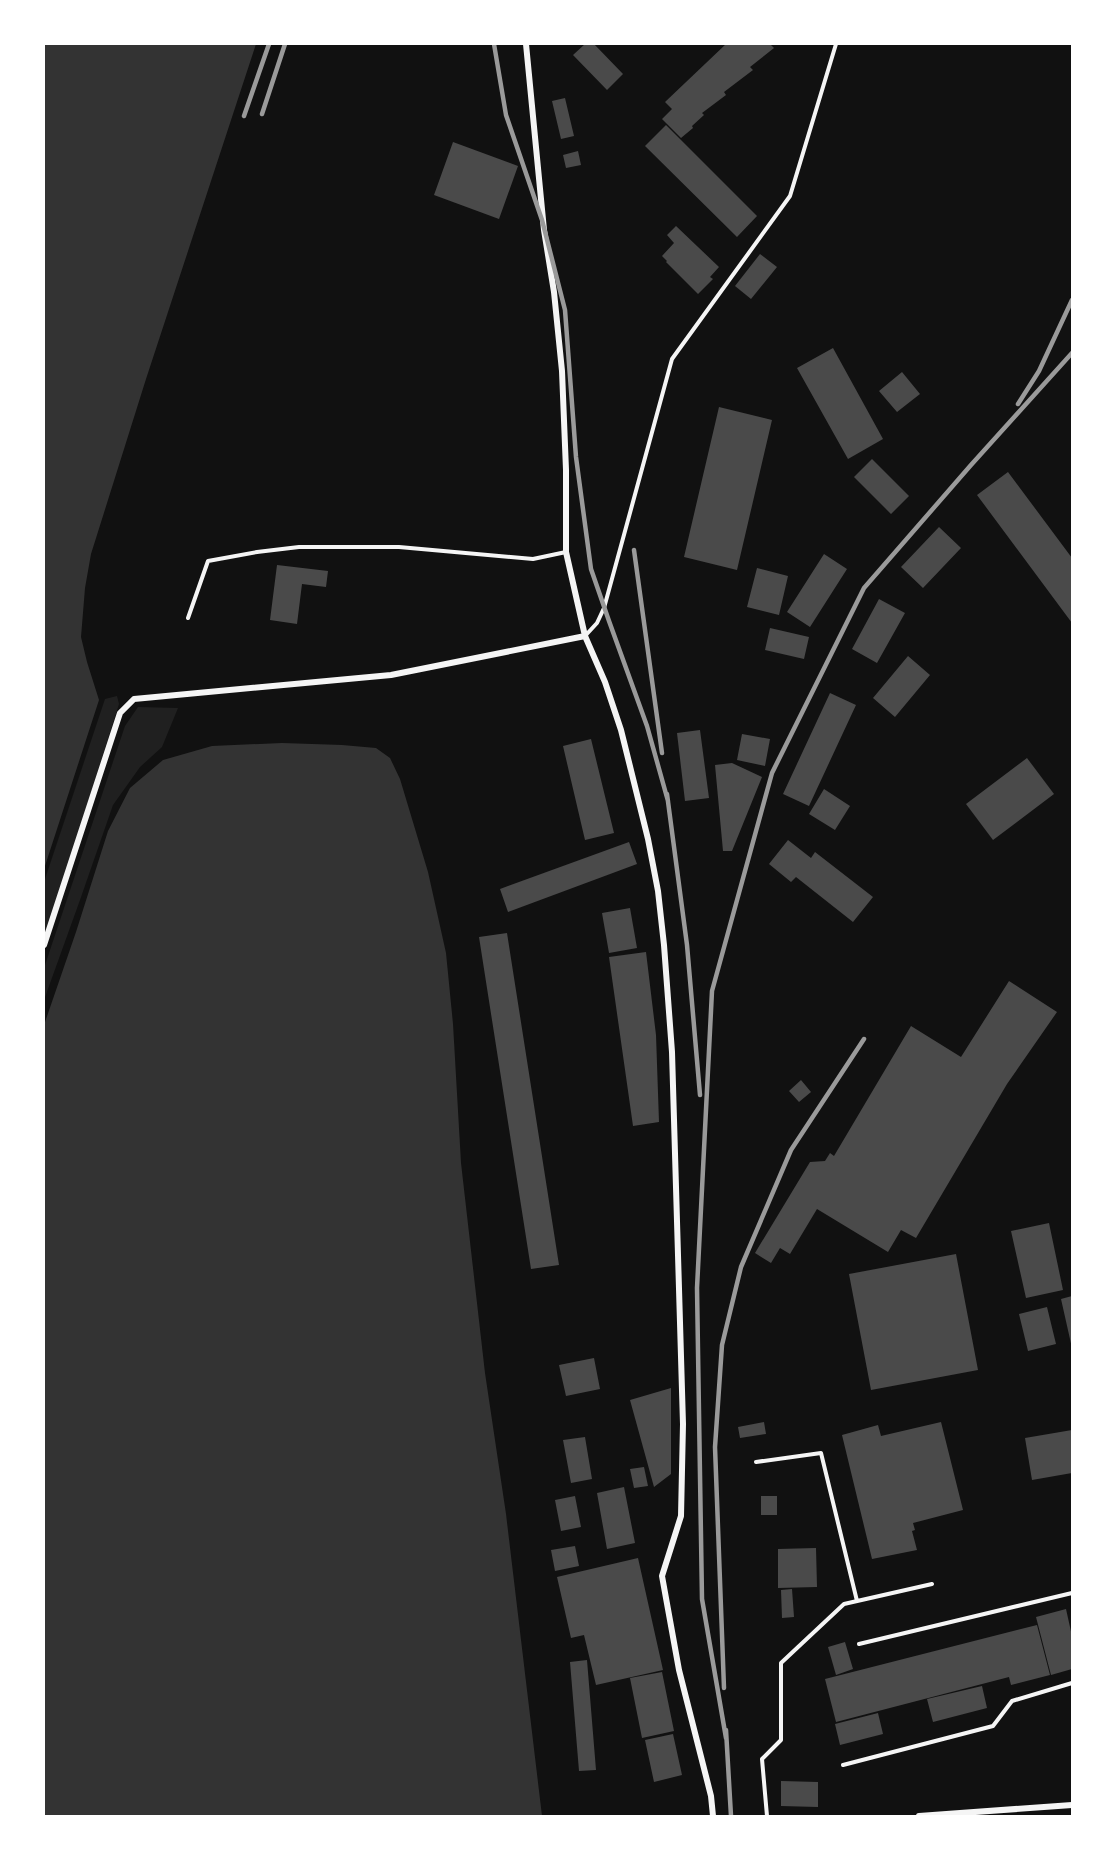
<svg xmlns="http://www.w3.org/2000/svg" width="1116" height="1860" font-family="Ubuntu,sans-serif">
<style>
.green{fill:#202020}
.water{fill:#333}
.building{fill:#4a4a4a}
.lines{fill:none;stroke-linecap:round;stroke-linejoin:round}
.service{stroke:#f5f5f5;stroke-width:4}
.minor{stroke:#f5f5f5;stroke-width:6}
.rail{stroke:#9a9a9a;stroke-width:4.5}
</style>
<rect width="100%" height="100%" fill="#111"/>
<path class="green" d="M 117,696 L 119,704 L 44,941 L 44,882 L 105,699 Z
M 138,707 L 178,708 L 162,747 L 140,767 L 113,805 L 80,900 L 44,1000 L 44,968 L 125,726 Z"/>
<path class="water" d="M 44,44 L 256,44 L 146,379 L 91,554 L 85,588 L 81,637 L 87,662 L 99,700 L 44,869 Z
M 282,743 L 342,745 L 376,748 L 390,758 L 400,779 L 428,872 L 446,953 L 453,1024 L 461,1163 L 485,1373 L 506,1514 L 542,1816 L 44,1816 L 44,1025 L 76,932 L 108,831 L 130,788 L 163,760 L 212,746 Z"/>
<path class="building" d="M 585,44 L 594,44 L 623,74 L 607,90 L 573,55 Z
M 726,44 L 770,44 L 774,48 L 750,67 L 753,70 L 724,92 L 726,95 L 702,113 L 704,115 L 692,126 L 693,128 L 681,138 L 662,119 L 672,109 L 665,102 Z
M 565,98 L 574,136 L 561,139 L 552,101 Z
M 666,125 L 757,216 L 737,237 L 645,146 Z
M 453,142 L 518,166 L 499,219 L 434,195 Z
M 578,151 L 581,165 L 566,168 L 563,155 Z
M 676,226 L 719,267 L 710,277 L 713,279 L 698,294 L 666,262 L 667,261 L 662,256 L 674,243 L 667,235 Z
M 760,254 L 777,267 L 751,299 L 735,286 Z
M 833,348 L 883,439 L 848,459 L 797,368 Z
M 902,372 L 920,394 L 897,412 L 879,391 Z
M 719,407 L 772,420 L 737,570 L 684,557 Z
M 872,459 L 909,496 L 891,514 L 854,477 Z
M 1008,472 L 1072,558 L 1072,623 L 977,495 Z
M 939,527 L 961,548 L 923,588 L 901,567 Z
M 824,554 L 847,569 L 810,627 L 787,612 Z
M 277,565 L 328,571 L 326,587 L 302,584 L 297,624 L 270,620 Z
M 757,568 L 788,576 L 779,615 L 747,607 Z
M 879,599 L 905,613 L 877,663 L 852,649 Z
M 770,628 L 809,637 L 804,659 L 765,650 Z
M 908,656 L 930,675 L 895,717 L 873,698 Z
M 830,693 L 856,705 L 809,806 L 783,794 Z
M 700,730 L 709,798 L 685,801 L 677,733 Z
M 742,734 L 770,739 L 765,766 L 737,760 Z
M 591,739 L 614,833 L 585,840 L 563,746 Z
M 1027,758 L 1054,794 L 993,840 L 966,804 Z
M 732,763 L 762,777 L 732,851 L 723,851 L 715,765 Z
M 824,789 L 850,806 L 835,830 L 809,814 Z
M 788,840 L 811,858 L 815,852 L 873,897 L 853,922 L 796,877 L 791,882 L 769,864 Z
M 629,842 L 637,864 L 508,912 L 500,889 Z
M 630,908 L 637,948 L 609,953 L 602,913 Z
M 507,933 L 559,1265 L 531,1269 L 479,937 Z
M 646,952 L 656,1035 L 659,1122 L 633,1126 L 609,957 Z
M 1009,981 L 1057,1012 L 1007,1084 L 916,1238 L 901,1230 L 888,1252 L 817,1209 L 790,1254 L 780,1248 L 771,1263 L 755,1253 L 810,1162 L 825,1161 L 830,1153 L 834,1156 L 911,1026 L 961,1057 Z
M 801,1080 L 811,1092 L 799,1102 L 789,1091 Z
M 1049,1223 L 1063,1290 L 1026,1298 L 1011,1231 Z
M 956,1254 L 978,1370 L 871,1390 L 849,1274 Z
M 1072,1296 L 1072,1348 L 1061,1299 Z
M 1047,1307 L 1056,1344 L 1028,1351 L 1019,1314 Z
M 594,1358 L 600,1389 L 566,1396 L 559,1365 Z
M 671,1388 L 671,1474 L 654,1487 L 630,1400 Z
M 764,1422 L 766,1434 L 740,1438 L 738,1427 Z
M 941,1422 L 963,1510 L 913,1523 L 915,1530 L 912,1531 L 917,1550 L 872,1559 L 842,1435 L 878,1425 L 881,1436 Z
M 1072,1430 L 1072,1473 L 1032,1480 L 1025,1438 Z
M 585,1437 L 592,1479 L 571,1483 L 563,1440 Z
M 644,1467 L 648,1486 L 634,1488 L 630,1469 Z
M 624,1487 L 635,1543 L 607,1549 L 597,1493 Z
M 575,1496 L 581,1527 L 561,1531 L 555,1500 Z
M 761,1496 L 777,1496 L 777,1515 L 761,1515 Z
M 575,1546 L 579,1566 L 555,1571 L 551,1550 Z
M 816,1548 L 817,1587 L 778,1588 L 778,1549 Z
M 638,1558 L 663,1670 L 596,1685 L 584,1635 L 571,1638 L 557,1577 Z
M 792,1589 L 794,1617 L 782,1618 L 781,1590 Z
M 1066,1609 L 1072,1636 L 1072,1669 L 1051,1675 L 1036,1617 Z
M 1037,1625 L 1050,1675 L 1011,1685 L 1009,1677 L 836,1722 L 825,1679 Z
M 845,1642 L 853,1669 L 836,1675 L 828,1647 Z
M 587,1660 L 596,1770 L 579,1771 L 570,1662 Z
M 662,1672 L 674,1731 L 642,1738 L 630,1678 Z
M 982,1686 L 987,1708 L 933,1722 L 927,1699 Z
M 878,1713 L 883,1734 L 840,1745 L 835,1724 Z
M 673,1734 L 682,1775 L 654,1782 L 645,1740 Z
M 781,1781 L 818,1782 L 818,1807 L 781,1806 Z"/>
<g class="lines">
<path class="service" d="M 188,618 L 208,561 L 257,552 L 299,547 L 399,547 L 533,559 L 566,552
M 585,636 L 597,623 L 604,608 L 672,359 L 790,196 L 836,44
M 756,1462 L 821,1453 L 857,1601
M 859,1644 L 1072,1593
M 843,1765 L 993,1726 L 1012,1701 L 1072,1683
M 767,1816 L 762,1759 L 781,1740 L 781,1663 L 844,1604 L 932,1584"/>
<path class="minor" d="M 526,44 L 544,230 L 554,292 L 562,371 L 566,470 L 566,552 L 585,636 L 605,682 L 621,730 L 648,839 L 658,891 L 664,945 L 672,1052 L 683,1424 L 681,1516 L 662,1576 L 679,1670 L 711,1796 L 713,1816
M 44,945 L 120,713 L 134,699 L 391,675 L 585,636
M 919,1816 L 1072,1805"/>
<path class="rail" d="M 494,44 L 506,115 L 542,220 L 565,310 L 576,457 L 591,569 L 609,621 L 647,726 L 668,801
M 262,114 L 285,44
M 244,116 L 269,44
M 1018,404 L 1039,371 L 1072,300
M 634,550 L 662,753
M 667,794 L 687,945 L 700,1095
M 724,1688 L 715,1447 L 722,1345 L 741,1267 L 791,1150 L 864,1039
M 726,1730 L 731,1816
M 726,1738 L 702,1599 L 697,1288 L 712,991 L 772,773 L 864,588 L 971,465 L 1072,353"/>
</g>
<rect width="1116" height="1860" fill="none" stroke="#ffffff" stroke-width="90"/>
</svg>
